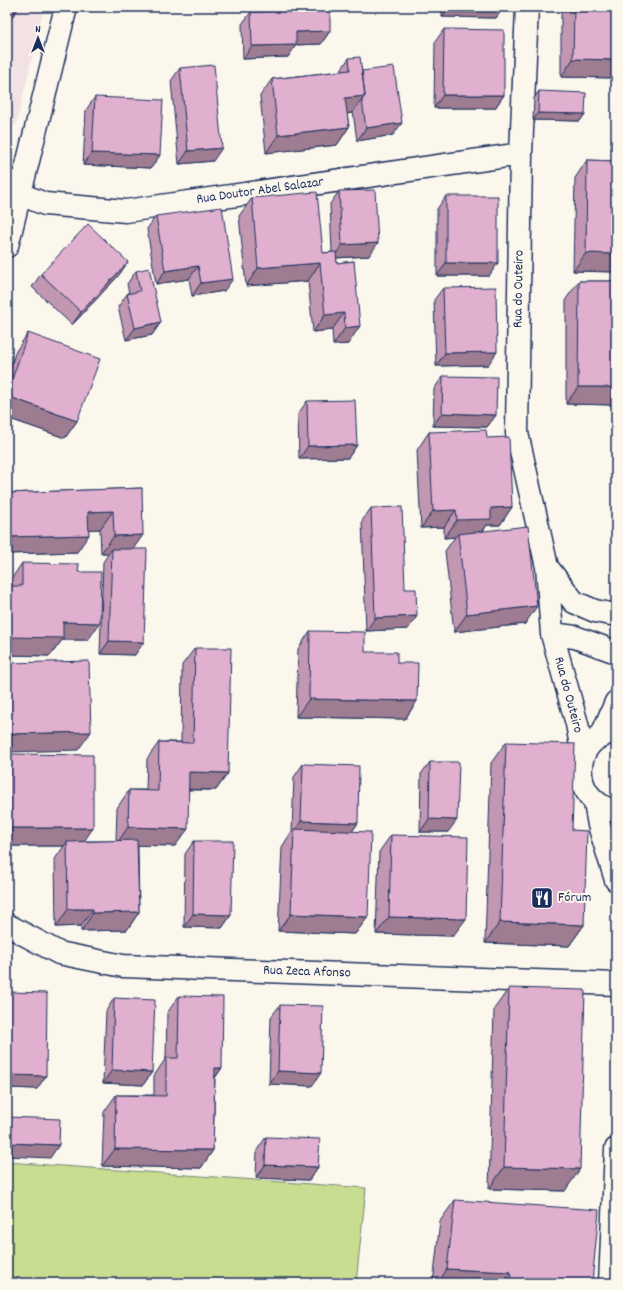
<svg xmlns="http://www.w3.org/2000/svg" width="623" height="1290" font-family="Dekko,sans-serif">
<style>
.built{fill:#f3e2e3}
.green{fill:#c9dd91;stroke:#728678}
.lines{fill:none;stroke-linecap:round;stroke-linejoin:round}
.minor-casing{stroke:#1b2f5e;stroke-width:25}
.minor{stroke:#fbf7ec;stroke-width:22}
.wall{fill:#c297b2;stroke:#1b2f5e}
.shaded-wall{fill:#9e7b91;stroke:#1b2f5e}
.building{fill:#e1b0cf;stroke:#1b2f5e}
.labels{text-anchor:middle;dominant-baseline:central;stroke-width:4;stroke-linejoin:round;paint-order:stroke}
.street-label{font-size:14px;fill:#1b2f5e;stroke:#fbf7ec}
.poi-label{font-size:14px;fill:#1b2f5e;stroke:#fbf7ec;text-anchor:start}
</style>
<rect width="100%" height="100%" fill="#fbf7ec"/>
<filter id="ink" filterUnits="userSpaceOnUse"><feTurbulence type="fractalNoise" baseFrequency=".025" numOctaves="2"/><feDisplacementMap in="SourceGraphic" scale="8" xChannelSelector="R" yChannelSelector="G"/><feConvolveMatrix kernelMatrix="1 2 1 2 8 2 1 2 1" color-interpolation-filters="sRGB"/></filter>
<g filter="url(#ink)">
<path class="built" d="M 7,7 L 44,7 L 18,117 L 16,124 L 8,129 Z"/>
<path class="green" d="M 7,1162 L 366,1188 L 356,1283 L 7,1283 Z"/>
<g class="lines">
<g class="minor-casing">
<path id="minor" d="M 527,7 L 521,154 L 517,433 L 547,567 L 552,634 L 577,724 L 583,756
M 7,180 L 20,194 L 45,204 L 126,211 L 521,154
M 7,246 L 66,7
M 547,567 L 574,602 L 595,611 L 616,615
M 552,634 L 575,637 L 616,652
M 616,732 C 571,735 567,801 616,811
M 601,737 L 616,702
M 595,803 L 599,825 L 616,880
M 7,925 L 59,953 L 123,966 L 616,984
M 610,1283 L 616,1149"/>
</g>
<use href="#minor" class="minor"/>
</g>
<path class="wall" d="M 442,7 L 504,7 L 496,18 L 442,17 Z
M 561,7 L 616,7 L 616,78 L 561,77 Z
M 251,12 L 330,31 L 321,44 L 296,45 L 288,57 L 243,59 L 242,24 Z
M 444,29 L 504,95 L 495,108 L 434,108 L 435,42 Z
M 349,58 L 362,71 L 393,135 L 357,141 L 353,112 L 352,113 L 347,114 L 349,127 L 337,145 L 266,153 L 260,96 L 272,79 L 340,71 Z
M 180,68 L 213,161 L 179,164 L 171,81 Z
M 539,91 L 585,114 L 580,121 L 533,120 L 534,98 Z
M 95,97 L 160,155 L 151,168 L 83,165 L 86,110 Z
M 587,160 L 616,161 L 616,272 L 573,271 L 575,178 Z
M 339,191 L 369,256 L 336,258 L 337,263 L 354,261 L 348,344 L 333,345 L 332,330 L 313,332 L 308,281 L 246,286 L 239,216 L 252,198 L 323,253 L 332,252 L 330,204 Z
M 446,196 L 489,276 L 437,276 L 437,209 Z
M 156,216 L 224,291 L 192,296 L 189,279 L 156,284 L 147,229 Z
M 136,271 L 161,322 L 152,335 L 126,340 L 118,307 L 127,294 L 129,293 L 127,284 Z
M 41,274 L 119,275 L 72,325 L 32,287 Z
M 579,281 L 616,281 L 616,405 L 566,404 L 566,299 Z
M 443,288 L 488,365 L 436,366 L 434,300 Z
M 28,333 L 77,421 L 65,438 L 7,418 L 7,376 L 16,351 Z
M 443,376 L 496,415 L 487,427 L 433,426 L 434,389 Z
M 307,401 L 357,445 L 348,458 L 299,459 L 298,414 Z
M 429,432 L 487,438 L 512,507 L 500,525 L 487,525 L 483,531 L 525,624 L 454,632 L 445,551 L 455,537 L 444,538 L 444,527 L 421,528 L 417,450 Z
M 142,488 L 133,549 L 135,655 L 100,654 L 103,562 L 109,553 L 101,553 L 100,529 L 89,529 L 77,552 L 7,554 L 7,493 Z
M 371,508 L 405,589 L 417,616 L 408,629 L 366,631 L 362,521 Z
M 22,563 L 88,640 L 62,640 L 50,656 L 7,655 L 7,592 L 10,588 L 10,581 Z
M 310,631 L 365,652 L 397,663 L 417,701 L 405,719 L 296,717 L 298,649 Z
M 195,648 L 228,773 L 216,790 L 188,790 L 175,846 L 138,845 L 139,912 L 127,930 L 81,931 L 81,926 L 56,927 L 55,859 L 64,846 L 7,846 L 7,757 L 9,754 L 84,841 L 116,841 L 117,808 L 129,790 L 146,790 L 147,759 L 159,742 L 181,742 L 182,665 Z
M 506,742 L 572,830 L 584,925 L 569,946 L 485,943 L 491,763 Z
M 430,762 L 448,832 L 420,832 L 421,774 Z
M 303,764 L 358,823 L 352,831 L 368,917 L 355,934 L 278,931 L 282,847 L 292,831 L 294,777 Z
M 391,835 L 453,936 L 376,934 L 379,852 Z
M 194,841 L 231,915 L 222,928 L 184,927 L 185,854 Z
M 509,988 L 565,1191 L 489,1189 L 494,1009 Z
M 9,992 L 37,1089 L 7,1088 L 7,995 Z
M 179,996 L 222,1068 L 215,1078 L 213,1150 L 201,1168 L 102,1166 L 104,1112 L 116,1095 L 154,1095 L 154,1076 L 166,1058 L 167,1013 Z
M 114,998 L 152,1072 L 143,1085 L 103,1083 L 106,1011 Z
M 280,1005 L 312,1086 L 269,1084 L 271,1017 Z
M 266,1137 L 318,1167 L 309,1180 L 256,1178 L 257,1150 Z
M 455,1200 L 592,1283 L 433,1283 L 440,1221 Z"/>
<path class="shaded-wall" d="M 7,7 L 18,9 L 7,24 Z
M 449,7 L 504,7 L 496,18 L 442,17 Z
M 330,31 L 321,44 L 287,45 L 296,32 Z
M 296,45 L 288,57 L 243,59 L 252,46 Z
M 573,59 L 616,60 L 616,78 L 561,77 Z
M 443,95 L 504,95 L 495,108 L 434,108 Z
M 365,96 L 352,113 L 333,115 L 345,98 Z
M 538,113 L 585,114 L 580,121 L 533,120 Z
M 402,123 L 393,135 L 357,141 L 366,128 Z
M 349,127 L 337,145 L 266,153 L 278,135 Z
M 222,148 L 213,161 L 179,164 L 188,151 Z
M 92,153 L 160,155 L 151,168 L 83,165 Z
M 378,243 L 369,256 L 333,258 L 342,245 Z
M 586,253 L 616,254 L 616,272 L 573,271 Z
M 128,262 L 119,275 L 72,325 L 81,312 Z
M 320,263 L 308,281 L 246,286 L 258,268 Z
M 446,263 L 498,263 L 489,276 L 437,276 Z
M 198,266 L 189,279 L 156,284 L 165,271 Z
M 233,279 L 224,291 L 192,296 L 201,283 Z
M 344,313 L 332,330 L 313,332 L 325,315 Z
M 161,322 L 152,335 L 126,340 L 135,328 Z
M 360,326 L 348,344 L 333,345 L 345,328 Z
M 497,352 L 488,365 L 436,366 L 445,353 Z
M 578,387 L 616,387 L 616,405 L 566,404 Z
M 7,396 L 77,421 L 65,438 L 7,418 Z
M 442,413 L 496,415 L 487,427 L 433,426 Z
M 357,445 L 348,458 L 299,459 L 308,446 Z
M 512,507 L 500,525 L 487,525 L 479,536 L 458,534 L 455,537 L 444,538 L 457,520 L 491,508 Z
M 456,510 L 444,527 L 421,528 L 433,511 Z
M 113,511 L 100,529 L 76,530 L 88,512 Z
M 89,535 L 77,552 L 7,554 L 7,537 Z
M 143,535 L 131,552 L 112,549 L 109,553 L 101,553 L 114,536 Z
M 537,606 L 525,624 L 454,632 L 467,614 Z
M 417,616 L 408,629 L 366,631 L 375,618 Z
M 63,622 L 100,623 L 88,640 L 62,640 L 50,656 L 7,655 L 7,642 L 10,637 Z
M 109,641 L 144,642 L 135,655 L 100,654 Z
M 309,699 L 417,701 L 405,719 L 296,717 Z
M 91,732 L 78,750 L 7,752 L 7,735 L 8,734 Z
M 189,772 L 228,773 L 216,790 L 176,789 Z
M 429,819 L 457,820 L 448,832 L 420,832 Z
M 301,821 L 358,823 L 349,836 L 294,832 Z
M 128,827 L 188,829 L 175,846 L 116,845 Z
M 9,828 L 93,828 L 81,846 L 67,842 L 64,846 L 7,846 L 7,831 Z
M 68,909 L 93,909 L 81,926 L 56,927 Z
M 139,912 L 127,930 L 81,931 L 93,913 Z
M 193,914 L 231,915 L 222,928 L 184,927 Z
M 291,914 L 368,917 L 355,934 L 278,931 Z
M 389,917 L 466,919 L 453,936 L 376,934 Z
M 500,922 L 584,925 L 569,946 L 485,943 Z
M 215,1068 L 222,1068 L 209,1085 Z
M 112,1070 L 152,1072 L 143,1085 L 103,1083 Z
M 278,1071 L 321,1073 L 312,1086 L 269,1084 Z
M 7,1075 L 46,1076 L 37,1089 L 7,1088 Z
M 7,1143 L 59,1145 L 50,1158 L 7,1156 Z
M 115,1149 L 213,1150 L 201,1168 L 102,1166 Z
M 265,1165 L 318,1167 L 309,1180 L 256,1178 Z
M 504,1167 L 580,1169 L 565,1191 L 489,1189 Z
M 447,1269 L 511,1272 L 504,1283 L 438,1283 Z"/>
<path class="building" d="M 7,7 L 18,7 L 18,9 Z
M 574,7 L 616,7 L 616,60 L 573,59 Z
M 330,10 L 330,31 L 296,32 L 296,45 L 252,46 L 251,12 Z
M 444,29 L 504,30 L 504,95 L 443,95 Z
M 360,57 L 365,96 L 345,98 L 349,127 L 278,135 L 272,79 L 350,70 L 349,58 Z
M 214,65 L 222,148 L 188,151 L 180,68 Z
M 394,67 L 402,123 L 366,128 L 362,100 L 365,96 L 362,71 Z
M 539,91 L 586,93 L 585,114 L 538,113 Z
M 95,97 L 163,100 L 160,155 L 92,153 Z
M 587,160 L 616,161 L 616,254 L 586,253 Z
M 375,190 L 378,243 L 342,245 L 339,191 Z
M 317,192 L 323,253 L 336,252 L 337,263 L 354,261 L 360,326 L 345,328 L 344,313 L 325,315 L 320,263 L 258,268 L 252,198 Z
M 446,196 L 498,196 L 498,263 L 446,263 Z
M 222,207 L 233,279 L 201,283 L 198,266 L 165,271 L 156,216 Z
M 88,224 L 128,262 L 81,312 L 41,274 Z
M 149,268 L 161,322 L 135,328 L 127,294 L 140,291 L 136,271 Z
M 579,281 L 616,281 L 616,387 L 578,387 Z
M 496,287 L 497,352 L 445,353 L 443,288 Z
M 28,333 L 100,359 L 77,421 L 7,396 L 7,394 Z
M 443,376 L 497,377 L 496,415 L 442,413 Z
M 355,400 L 357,445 L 308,446 L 307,401 Z
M 486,430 L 487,438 L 509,437 L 512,507 L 491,508 L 491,519 L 457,520 L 456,510 L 433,511 L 429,432 Z
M 142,488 L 143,535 L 114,536 L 113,511 L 88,512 L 89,535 L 7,537 L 7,493 Z
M 402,507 L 405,589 L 416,589 L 417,616 L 375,618 L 371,508 Z
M 528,526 L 537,606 L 467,614 L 458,534 Z
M 112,549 L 147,549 L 144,642 L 109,641 Z
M 22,563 L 79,564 L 78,572 L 101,572 L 100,623 L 63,622 L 63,638 L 10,637 L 11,586 L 22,586 Z
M 310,631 L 365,632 L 365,652 L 397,652 L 397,663 L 418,663 L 417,701 L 309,699 Z
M 195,648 L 231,648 L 228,773 L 189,772 L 188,829 L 128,827 L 129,790 L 158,791 L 159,742 L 193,743 Z
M 89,661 L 91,732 L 8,734 L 7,663 Z
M 506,742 L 575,744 L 572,830 L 587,831 L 584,925 L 500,922 Z
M 9,754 L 93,755 L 93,828 L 9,828 Z
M 430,762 L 459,762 L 457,820 L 429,819 Z
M 303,764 L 359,766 L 358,823 L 301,821 Z
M 294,829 L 371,832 L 368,917 L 291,914 Z
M 391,835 L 468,837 L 466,919 L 389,917 Z
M 137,840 L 139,912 L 93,913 L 93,909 L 68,909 L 67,842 Z
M 194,841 L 233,841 L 231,915 L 193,914 Z
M 509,988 L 585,990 L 580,1169 L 504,1167 Z
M 9,992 L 47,993 L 46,1076 L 7,1075 Z
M 179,996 L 223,997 L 222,1068 L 215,1068 L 213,1150 L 115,1149 L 116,1095 L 166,1096 L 166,1058 L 178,1058 Z
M 114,998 L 155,1000 L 152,1072 L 112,1070 Z
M 280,1005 L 323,1006 L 321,1073 L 278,1071 Z
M 7,1117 L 60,1119 L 59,1145 L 7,1143 Z
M 266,1137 L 320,1139 L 318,1167 L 265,1165 Z
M 455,1200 L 599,1210 L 592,1283 L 510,1283 L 511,1272 L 447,1269 Z"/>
</g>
<defs>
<g id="restaurant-square" transform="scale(1.15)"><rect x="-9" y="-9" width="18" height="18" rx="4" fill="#1b2f5e" stroke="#fbf7ec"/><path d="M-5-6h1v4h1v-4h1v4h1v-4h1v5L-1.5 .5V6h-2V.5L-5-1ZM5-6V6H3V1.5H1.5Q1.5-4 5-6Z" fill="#fff"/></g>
</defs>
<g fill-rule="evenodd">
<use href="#restaurant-square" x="542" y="898"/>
</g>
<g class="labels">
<g class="street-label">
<text transform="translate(260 191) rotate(-8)">Rua Doutor Abel Salazar</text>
<text transform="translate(519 289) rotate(-89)">Rua do Outeiro</text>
<text transform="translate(568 695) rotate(75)">Rua do Outeiro</text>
<text transform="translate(307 972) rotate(2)">Rua Zeca Afonso</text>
</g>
<g class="poi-label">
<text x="558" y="898">Fórum</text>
</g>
</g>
<rect width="623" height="1290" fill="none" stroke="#fbf7ec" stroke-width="24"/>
<rect x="12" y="12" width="599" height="1266" fill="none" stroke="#1b2f5e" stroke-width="1.5" filter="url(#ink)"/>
<g transform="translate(38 38)" stroke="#fbf7ec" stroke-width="3" paint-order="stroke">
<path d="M0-3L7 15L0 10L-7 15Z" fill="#1b2f5e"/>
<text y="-6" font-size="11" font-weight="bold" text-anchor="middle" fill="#1b2f5e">N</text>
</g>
</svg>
